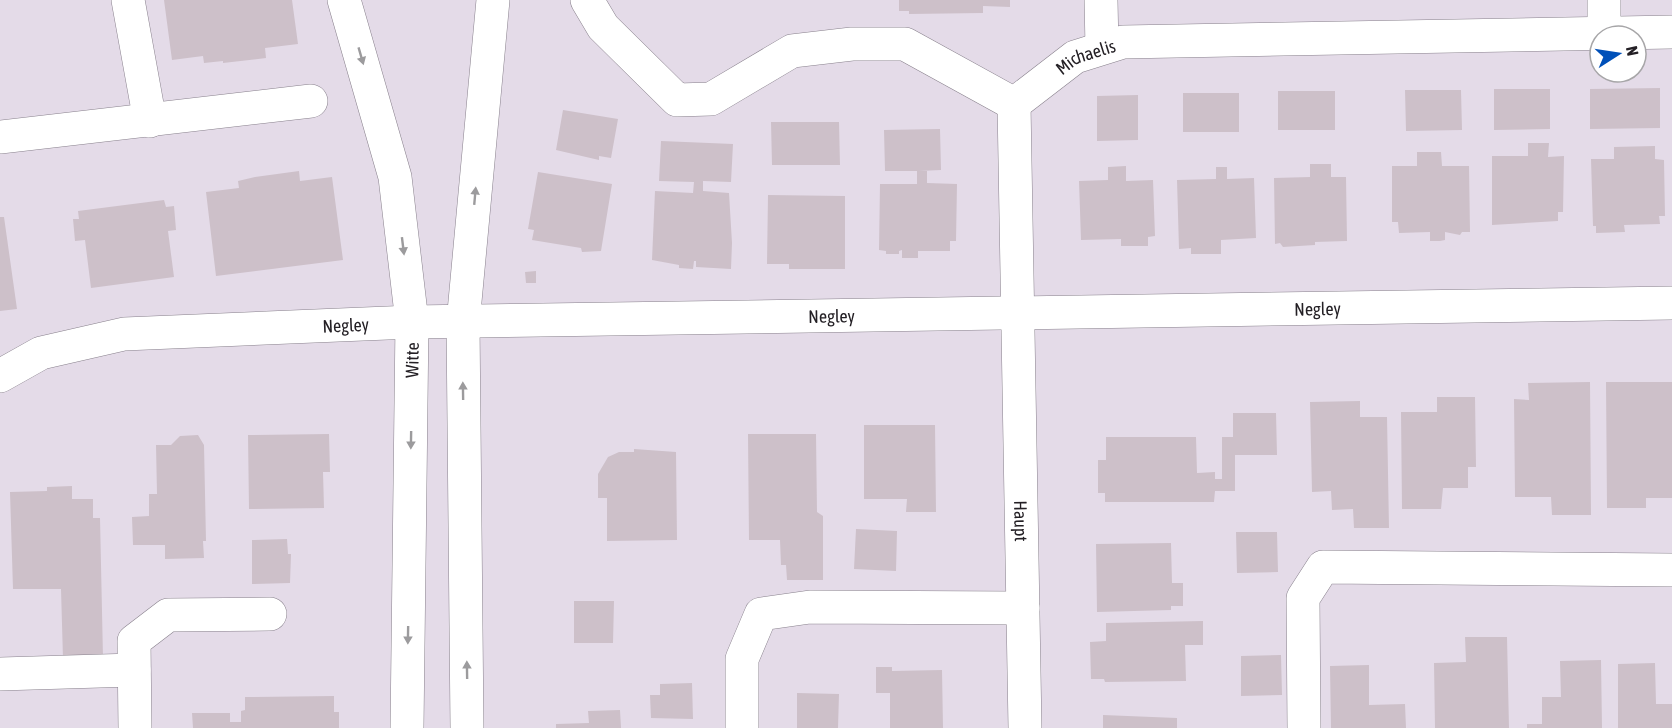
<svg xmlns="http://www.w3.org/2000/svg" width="1672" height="728" font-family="'Asap Condensed',sans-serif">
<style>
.building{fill:#cdc0c9}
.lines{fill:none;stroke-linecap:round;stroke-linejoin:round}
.minor-casing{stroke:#88808c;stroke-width:34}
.minor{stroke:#fff;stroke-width:33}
.oneway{fill:#9c9b9d}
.labels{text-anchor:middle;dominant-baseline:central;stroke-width:5;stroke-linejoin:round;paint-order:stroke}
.street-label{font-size:18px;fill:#242025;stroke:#fff}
</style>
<rect width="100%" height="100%" fill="#e4dbe8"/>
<path class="building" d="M 164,0 L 292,0 L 298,44 L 265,48 L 266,58 L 223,63 L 223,61 L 204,63 L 203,56 L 172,60 Z
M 899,0 L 1010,0 L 1010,7 L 983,6 L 983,13 L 909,14 L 909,11 L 899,11 Z
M 1660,88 L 1660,128 L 1590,129 L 1590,89 Z
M 1494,89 L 1550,89 L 1550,129 L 1494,130 Z
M 1405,90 L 1461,90 L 1462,130 L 1406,131 Z
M 1278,91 L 1335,91 L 1335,130 L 1278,130 Z
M 1183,93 L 1239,93 L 1239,132 L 1183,132 Z
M 1138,95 L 1138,140 L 1097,141 L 1097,96 Z
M 563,110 L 618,119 L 611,158 L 599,156 L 599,160 L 556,150 Z
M 771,122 L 839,122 L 840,165 L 772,165 Z
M 940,129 L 941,170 L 919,171 L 927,171 L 927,183 L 957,184 L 956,241 L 950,241 L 950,251 L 918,251 L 918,258 L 902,258 L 902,250 L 899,251 L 899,254 L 886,254 L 886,251 L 879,250 L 880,184 L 917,184 L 917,171 L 885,171 L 884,130 Z
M 661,141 L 733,144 L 731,182 L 703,181 L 703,191 L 729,193 L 732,243 L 731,269 L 696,267 L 696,261 L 694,261 L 693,269 L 679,268 L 679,265 L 652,260 L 655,191 L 693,193 L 694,182 L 659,181 Z
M 1528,143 L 1549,143 L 1548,157 L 1564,156 L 1563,212 L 1558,212 L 1558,221 L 1492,225 L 1492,156 L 1528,156 Z
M 1655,146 L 1655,159 L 1664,160 L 1665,216 L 1659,216 L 1660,224 L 1624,225 L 1625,232 L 1596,233 L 1596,226 L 1593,226 L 1591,159 L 1614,159 L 1614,147 Z
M 1417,152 L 1441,152 L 1442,166 L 1469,166 L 1470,232 L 1462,232 L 1460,235 L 1445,232 L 1445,240 L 1440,241 L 1430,241 L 1430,232 L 1399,233 L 1398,222 L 1392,222 L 1392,166 L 1417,166 Z
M 1310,164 L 1331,164 L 1331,177 L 1346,177 L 1347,241 L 1315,242 L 1315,245 L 1283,247 L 1280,243 L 1275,244 L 1274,178 L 1310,177 Z
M 1126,166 L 1126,181 L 1153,180 L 1155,236 L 1148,237 L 1148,246 L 1121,246 L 1121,239 L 1081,240 L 1079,181 L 1108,180 L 1108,167 Z
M 1216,167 L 1227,167 L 1227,179 L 1254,178 L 1256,238 L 1221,240 L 1221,254 L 1191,254 L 1191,248 L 1179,249 L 1177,180 L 1216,179 Z
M 299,171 L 300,181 L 332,177 L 343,260 L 216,276 L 206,192 L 239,188 L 238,181 L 255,177 Z
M 538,172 L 612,184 L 601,251 L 582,252 L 581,248 L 532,240 L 534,230 L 528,229 Z
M 768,195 L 845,196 L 845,269 L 789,269 L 789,264 L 767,264 Z
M 164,200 L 166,207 L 174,206 L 176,230 L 168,231 L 174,277 L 91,288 L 85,240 L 75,241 L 73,219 L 79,219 L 78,211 Z
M 0,217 L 4,217 L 17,309 L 0,311 Z
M 536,271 L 536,283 L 526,283 L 525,272 Z
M 1590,382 L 1591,515 L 1552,515 L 1551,497 L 1515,497 L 1514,399 L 1529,400 L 1528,383 Z
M 1606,382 L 1672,382 L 1672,498 L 1646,498 L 1646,508 L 1607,508 Z
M 1437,397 L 1475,397 L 1476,467 L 1468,467 L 1468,488 L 1443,488 L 1441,509 L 1402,509 L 1401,412 L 1437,412 Z
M 1360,401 L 1360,417 L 1387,417 L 1389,528 L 1354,528 L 1353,509 L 1332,510 L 1331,491 L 1312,492 L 1310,402 Z
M 1233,413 L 1276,413 L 1277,455 L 1235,455 L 1235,491 L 1215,491 L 1214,502 L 1105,502 L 1105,493 L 1098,493 L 1098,460 L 1106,460 L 1106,437 L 1196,437 L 1197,473 L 1215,472 L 1215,479 L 1222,479 L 1222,437 L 1233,437 Z
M 864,425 L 935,425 L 936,512 L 906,512 L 907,499 L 864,499 Z
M 329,434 L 330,472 L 323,472 L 324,508 L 249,509 L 248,435 Z
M 748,434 L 816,434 L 817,512 L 823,516 L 823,580 L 787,580 L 786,565 L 781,565 L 780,540 L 749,540 Z
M 198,435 L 204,445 L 206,541 L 203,541 L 204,558 L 165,559 L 165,545 L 133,545 L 132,517 L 149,516 L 149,494 L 157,494 L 156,445 L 171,445 L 180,436 Z
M 634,449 L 676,452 L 677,540 L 607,541 L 607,498 L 598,498 L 598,474 L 608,457 L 619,452 L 634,452 Z
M 72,486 L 72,499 L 93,499 L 93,518 L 100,518 L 103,658 L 63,659 L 61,589 L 13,589 L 10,492 L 47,491 L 47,487 Z
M 856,529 L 897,531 L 896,571 L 854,569 Z
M 1236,532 L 1277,532 L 1278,572 L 1237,573 Z
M 287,539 L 288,554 L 291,554 L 290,583 L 252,584 L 252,540 Z
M 1171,543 L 1172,583 L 1183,583 L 1183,606 L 1171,606 L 1171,610 L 1097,612 L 1096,544 Z
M 574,601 L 614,601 L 613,643 L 574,643 Z
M 1203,621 L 1203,645 L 1185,645 L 1186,681 L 1105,682 L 1104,679 L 1091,679 L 1090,642 L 1106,641 L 1106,623 Z
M 1465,637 L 1507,637 L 1509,728 L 1435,728 L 1434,663 L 1466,662 Z
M 1281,655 L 1282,695 L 1241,696 L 1241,656 Z
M 1601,660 L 1602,728 L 1527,728 L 1527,724 L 1542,724 L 1542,697 L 1561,697 L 1560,661 Z
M 1655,663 L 1656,704 L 1672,704 L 1672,728 L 1618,728 L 1618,664 Z
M 1369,665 L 1369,705 L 1405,704 L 1406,728 L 1331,728 L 1330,666 Z
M 876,667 L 892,667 L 892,671 L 942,670 L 943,728 L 890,728 L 890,693 L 876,693 Z
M 692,683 L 693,719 L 651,718 L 650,695 L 660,695 L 660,684 Z
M 797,693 L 839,694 L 838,728 L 797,728 Z
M 334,696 L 334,712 L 339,712 L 339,728 L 193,728 L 192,713 L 230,713 L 230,722 L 241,722 L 241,711 L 245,710 L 245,697 Z
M 620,710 L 621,728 L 556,728 L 556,724 L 589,723 L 588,711 Z
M 1103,715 L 1177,718 L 1177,728 L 1103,728 Z"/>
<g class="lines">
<g class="minor-casing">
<g id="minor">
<path d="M 128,0 L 150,121"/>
<path d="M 344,0 L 395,177 L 412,322 L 407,728"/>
<path d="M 587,0 L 603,27 L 677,100 L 711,99 L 792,51 L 852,44 L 905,44 L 1014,104"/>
<path d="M 1101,0 L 1102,48"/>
<path d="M 1604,0 L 1604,33"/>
<path id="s1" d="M 1014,104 L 1075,57 L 1123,42 L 1672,32"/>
<path id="s2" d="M 1014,104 L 1025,728"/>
<path d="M 0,137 L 311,101"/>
<path id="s3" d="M 0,376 L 41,353 L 124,334 L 412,322 L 1672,303"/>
<path d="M 0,674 L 134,670"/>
<path d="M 135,728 L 134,641 L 168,615 L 270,614"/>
<path d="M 467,728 L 463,323 L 493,0"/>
<path d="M 742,728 L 742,659 L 761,614 L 810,607 L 1023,608"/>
<path d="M 1304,728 L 1303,598 L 1323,567 L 1672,570"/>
</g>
</g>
<use href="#minor" class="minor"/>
</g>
<defs><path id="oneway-solid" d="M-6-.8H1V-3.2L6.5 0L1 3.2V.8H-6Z" transform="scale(1.5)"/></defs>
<g class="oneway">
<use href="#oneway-solid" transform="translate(361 56) rotate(74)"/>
<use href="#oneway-solid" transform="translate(475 196) rotate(-85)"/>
<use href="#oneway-solid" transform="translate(403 246) rotate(83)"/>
<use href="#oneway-solid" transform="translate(463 391) rotate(-91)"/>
<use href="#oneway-solid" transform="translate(411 440) rotate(91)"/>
<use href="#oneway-solid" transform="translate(408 635) rotate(91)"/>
<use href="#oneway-solid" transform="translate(467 670) rotate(-91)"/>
</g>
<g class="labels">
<g class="street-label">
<text stroke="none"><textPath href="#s1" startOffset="87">Michaelis</textPath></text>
<text stroke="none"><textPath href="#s3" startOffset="1326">Negley</textPath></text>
<text stroke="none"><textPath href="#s3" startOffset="840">Negley</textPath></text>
<text stroke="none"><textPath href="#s3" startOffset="354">Negley</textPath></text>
<text transform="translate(412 360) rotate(-89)">Witte</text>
<text stroke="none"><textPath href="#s2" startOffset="417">Haupt</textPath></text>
</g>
</g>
<g transform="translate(1618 54) rotate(78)"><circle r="28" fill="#ffffff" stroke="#a7a6a8" stroke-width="1.5"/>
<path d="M0-4.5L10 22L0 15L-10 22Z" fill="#0050b9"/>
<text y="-9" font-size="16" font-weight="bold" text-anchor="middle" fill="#242025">N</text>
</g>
</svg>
